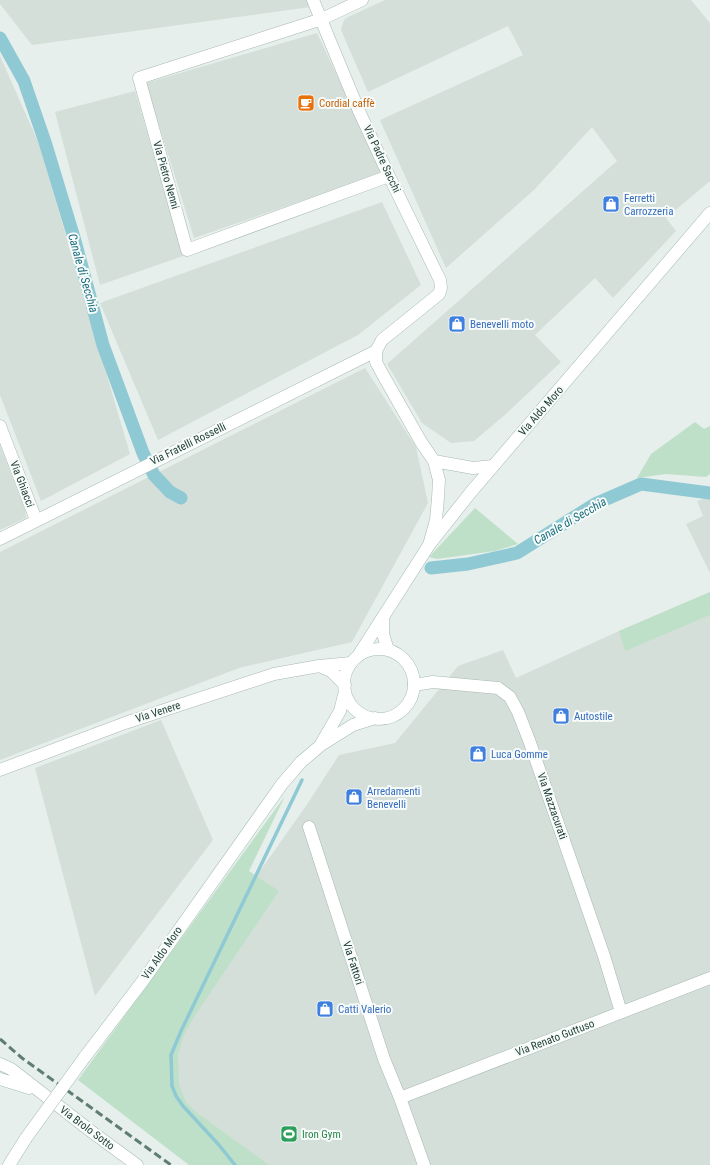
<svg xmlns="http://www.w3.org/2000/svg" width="710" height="1165" font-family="'Roboto Condensed',sans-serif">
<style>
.built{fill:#d4dfda}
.green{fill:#bfe0c8}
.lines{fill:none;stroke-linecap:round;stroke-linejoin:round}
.stream{stroke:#8ec9d4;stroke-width:3.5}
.canal{stroke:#8ec9d4;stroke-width:13}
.minor-casing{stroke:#a8b8b2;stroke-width:13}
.secondary-casing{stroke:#a4bbb3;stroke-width:13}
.minor{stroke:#fff;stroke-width:12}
.secondary{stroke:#fff;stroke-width:12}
.rail{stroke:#5f7d75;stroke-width:3;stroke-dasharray:8 4;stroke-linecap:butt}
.secondary-bridge-casing{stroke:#a4bbb3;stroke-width:13;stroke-linecap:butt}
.secondary-bridge{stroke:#fff;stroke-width:12}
.labels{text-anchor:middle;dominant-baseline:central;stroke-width:4;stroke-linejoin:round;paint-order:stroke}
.food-label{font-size:11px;fill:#c56008;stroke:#f7fbf9;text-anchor:start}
.street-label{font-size:11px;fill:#24423a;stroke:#f7fbf9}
.shop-label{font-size:11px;fill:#366cbe;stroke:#f7fbf9;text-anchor:start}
.leisure-label{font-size:11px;fill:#27864d;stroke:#f7fbf9;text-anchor:start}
.water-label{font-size:12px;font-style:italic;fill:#1c6f80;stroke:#f7fbf9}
</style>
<rect width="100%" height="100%" fill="#e6efeb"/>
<path class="built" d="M 0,0 L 307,0 L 311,7 L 32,45 L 0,4 Z
M 385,0 L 691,0 L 710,23 L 710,181 L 666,218 L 676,231 L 613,298 L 595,278 L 535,335 L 561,362 L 506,414 L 474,441 L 451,443 L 422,423 L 387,364 L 617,161 L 592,127 L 535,189 L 446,268 L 380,120 L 523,55 L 508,26 L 368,92 L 341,30 L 342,26 L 344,20 L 348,17 Z
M 317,33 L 383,173 L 194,238 L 146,83 Z
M 0,56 L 39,144 L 130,454 L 41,501 L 0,395 Z
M 135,91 L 183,256 L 100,285 L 55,112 Z
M 382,202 L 421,285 L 358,335 L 158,440 L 100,303 Z
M 365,368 L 416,447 L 428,503 L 352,642 L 239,668 L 0,760 L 0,552 Z
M 0,446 L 25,510 L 26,518 L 0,530 Z
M 710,497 L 710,573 L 686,524 L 703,516 L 697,501 Z
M 710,592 L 710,1165 L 218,1165 L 111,1089 L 185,977 L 308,803 L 339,755 L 395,743 L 458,666 L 503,650 L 516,678 L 619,631 Z
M 161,720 L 213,840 L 95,996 L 35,768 Z"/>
<path class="green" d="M 695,422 L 704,429 L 710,426 L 710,474 L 706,477 L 666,474 L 637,478 L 651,454 Z
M 475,508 L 518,544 L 495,551 L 437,559 L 429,557 Z
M 710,592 L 710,615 L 625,651 L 619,631 Z
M 285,796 L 249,871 L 279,891 L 194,1017 L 184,1035 L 178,1055 L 179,1085 L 186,1102 L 196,1112 L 269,1165 L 189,1165 L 78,1080 Z"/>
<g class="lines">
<path class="stream" d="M 235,1165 L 219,1145 L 183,1106 L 176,1096 L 172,1086 L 171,1055 L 181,1031 L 302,780"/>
<path class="canal" d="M 0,38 L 24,81 L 45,142 L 75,241 L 103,345 L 143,453 L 154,475 L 170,492 L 181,498
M 431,568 L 468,564 L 517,553 L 595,504 L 641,484 L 710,493"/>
<g class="minor-casing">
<path id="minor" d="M 313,0 L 359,111 L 389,176 L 440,280 L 441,288 L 439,294 L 382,340 L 376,351 L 376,362 L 383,375 L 421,442 L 434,461 L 439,480 L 438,498 L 436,520 L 429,545
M 362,0 L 322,19 L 139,78 L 187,250 L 389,176
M 0,426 L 36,520
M 434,461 L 473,468 L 493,466
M 0,539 L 376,351
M 319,666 L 331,671 L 345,685
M 414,685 L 433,682 L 498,688 L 510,697 L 518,712 L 529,740 L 604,956 L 621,1012
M 0,770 L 125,723 L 274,674 L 319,666 L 351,663
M 309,827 L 384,1059 L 400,1098 L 424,1165
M 400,1098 L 710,978"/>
</g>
<g class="secondary-casing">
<path id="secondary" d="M 383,618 L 383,634 L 388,650
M344 684a35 35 0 1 1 70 0a35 35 0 1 1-70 0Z
M 358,656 L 429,545 L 471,492 L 710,213
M 321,744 L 340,711 L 345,691
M 84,1058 L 142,982 L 282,784 L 301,762 L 321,745 L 353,725 L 375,718
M 0,1064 L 11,1069 L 92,1132 L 137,1165
M 0,1079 L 29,1088
M 9,1165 L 26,1138"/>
</g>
<use href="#minor" class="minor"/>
<use href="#secondary" class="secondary"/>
<path class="rail" d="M 0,1039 L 22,1058 L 171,1165"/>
<g class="secondary-bridge-casing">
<path id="secondary-bridge" d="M 26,1138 L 84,1058"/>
</g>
<use href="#secondary-bridge" class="secondary-bridge"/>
</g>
<defs>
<g id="cafe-square" transform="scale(0.9)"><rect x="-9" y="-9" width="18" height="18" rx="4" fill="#e8710a" stroke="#f7fbf9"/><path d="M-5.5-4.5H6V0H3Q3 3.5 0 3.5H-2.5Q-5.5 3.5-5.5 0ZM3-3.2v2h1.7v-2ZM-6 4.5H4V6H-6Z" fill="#fff"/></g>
<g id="shop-square" transform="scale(0.9)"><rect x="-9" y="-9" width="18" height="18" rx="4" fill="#3f7fe0" stroke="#f7fbf9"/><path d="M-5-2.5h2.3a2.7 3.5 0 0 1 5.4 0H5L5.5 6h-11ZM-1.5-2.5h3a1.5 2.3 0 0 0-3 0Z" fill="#fff"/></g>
<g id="stadium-square" transform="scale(0.9)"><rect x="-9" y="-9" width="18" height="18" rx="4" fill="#2e9e5b" stroke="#f7fbf9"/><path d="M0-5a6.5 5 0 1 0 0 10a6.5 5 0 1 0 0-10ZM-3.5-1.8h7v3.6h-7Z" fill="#fff"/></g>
</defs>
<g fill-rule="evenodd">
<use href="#cafe-square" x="306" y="103"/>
<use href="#shop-square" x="611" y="204"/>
<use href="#shop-square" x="457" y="324"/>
<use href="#shop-square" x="561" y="716"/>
<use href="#shop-square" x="478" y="754"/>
<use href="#shop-square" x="354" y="797"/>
<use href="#shop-square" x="325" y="1009"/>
<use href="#stadium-square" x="289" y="1134"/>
</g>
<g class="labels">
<g class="food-label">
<text x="319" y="103">Cordial caffè</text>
</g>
<g class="street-label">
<text transform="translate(382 159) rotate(65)">Via Padre Sacchi</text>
<text transform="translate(166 175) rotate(74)">Via Pietro Nenni</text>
<text transform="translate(541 411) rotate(-49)">Via Aldo Moro</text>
<text transform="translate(188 444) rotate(-26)">Via Fratelli Rosselli</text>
<text transform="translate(22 484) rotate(69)">Via Ghiacci</text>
<text transform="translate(158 712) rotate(-18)">Via Venere</text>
<text transform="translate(552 806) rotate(71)">Via Mazzacurati</text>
<text transform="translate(162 953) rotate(-55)">Via Aldo Moro</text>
<text transform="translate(353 963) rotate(72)">Via Fattori</text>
<text transform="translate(555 1038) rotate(-21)">Via Renato Guttuso</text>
<text transform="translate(87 1128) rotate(37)">Via Brolo Sotto</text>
</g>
<g class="shop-label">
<text x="624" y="198">Ferretti<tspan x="624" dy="13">Carrozzeria</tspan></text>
<text x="470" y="324">Benevelli moto</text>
<text x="574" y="716">Autostile</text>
<text x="491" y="754">Luca Gomme</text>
<text x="367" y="791">Arredamenti<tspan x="367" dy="13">Benevelli</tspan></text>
<text x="338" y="1009">Catti Valerio</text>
</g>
<g class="leisure-label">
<text x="302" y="1134">Iron Gym</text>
</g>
<g class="water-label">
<text transform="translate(83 273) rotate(74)">Canale di Secchia</text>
<text transform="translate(570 521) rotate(-30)">Canale di Secchia</text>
</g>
</g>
</svg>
